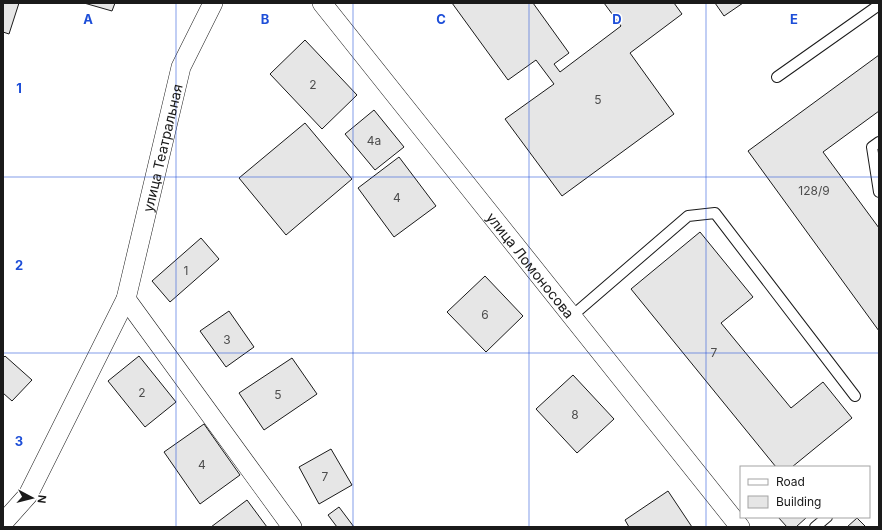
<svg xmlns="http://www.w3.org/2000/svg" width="882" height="530" font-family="Inter,sans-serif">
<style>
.building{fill:#e6e6e6;stroke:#1a1a1a}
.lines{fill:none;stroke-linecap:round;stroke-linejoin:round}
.lane-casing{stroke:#1a1a1a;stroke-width:12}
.street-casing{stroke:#1a1a1a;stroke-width:20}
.lane{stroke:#fff;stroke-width:10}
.street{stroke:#fff;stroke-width:19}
.grid{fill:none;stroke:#1d4ed8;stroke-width:1;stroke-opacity:0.55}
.labels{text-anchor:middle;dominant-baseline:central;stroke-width:3;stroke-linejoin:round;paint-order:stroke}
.number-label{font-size:12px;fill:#4d4d4d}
.street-label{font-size:14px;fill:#1a1a1a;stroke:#fff}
.grid-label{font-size:13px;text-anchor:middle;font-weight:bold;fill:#1d4ed8;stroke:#fff;stroke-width:3;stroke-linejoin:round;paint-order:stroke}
</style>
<rect width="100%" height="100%" fill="#fff"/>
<path class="building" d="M 3,3 L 19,3 L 9,34 L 3,32 Z
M 84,3 L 115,3 L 112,11 Z
M 452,3 L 533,3 L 569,53 L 554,64 L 560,72 L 621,26 L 604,3 L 674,3 L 682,14 L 630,53 L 674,114 L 562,196 L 505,119 L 554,84 L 536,60 L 508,80 Z
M 715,3 L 743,3 L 724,16 Z
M 305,40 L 357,95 L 322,129 L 270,74 Z
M 879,55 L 879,111 L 823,152 L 879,228 L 879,331 L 748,151 Z
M 374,110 L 404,147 L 375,170 L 345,134 Z
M 305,123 L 352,179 L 286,235 L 239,178 Z
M 399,157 L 436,206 L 394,237 L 358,188 Z
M 700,232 L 753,297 L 721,323 L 791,408 L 823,382 L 852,418 L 792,467 L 776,467 L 631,289 Z
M 201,238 L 219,259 L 170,302 L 152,281 Z
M 485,276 L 523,316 L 486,352 L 447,312 Z
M 229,311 L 254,347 L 226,367 L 200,331 Z
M 5,356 L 32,380 L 12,401 L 3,393 L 3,358 Z
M 139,356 L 176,402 L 145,427 L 108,381 Z
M 292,358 L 317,394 L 264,430 L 239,393 Z
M 573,375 L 614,419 L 577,453 L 536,409 Z
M 204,424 L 240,475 L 200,504 L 164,452 Z
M 331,449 L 352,485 L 319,504 L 299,467 Z
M 668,491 L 692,527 L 629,527 L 625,520 Z
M 247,500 L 267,527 L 211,527 Z
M 339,507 L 354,527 L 337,527 L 328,515 Z
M 778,517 L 807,517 L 796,527 L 787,527 Z
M 857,518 L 866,527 L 847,527 Z"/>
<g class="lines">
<g class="lane-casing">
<path id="lane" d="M 777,77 L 879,5
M 879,142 L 872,147 L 879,192
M 572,316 L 688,216 L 715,213 L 855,396
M 815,527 L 827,517"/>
</g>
<g class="street-casing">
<g id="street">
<path id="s1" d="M 322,3 L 740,527"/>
<path d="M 126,299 L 292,527"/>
<path id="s2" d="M 3,523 L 28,495 L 126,299 L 181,67 L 213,3"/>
</g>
</g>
<use href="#lane" class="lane"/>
<use href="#street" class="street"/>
</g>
<path class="grid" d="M 176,3 L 176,527M 353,3 L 353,527M 529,3 L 529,527M 706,3 L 706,527M 3,177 L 879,177M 3,353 L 879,353"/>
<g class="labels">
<g class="number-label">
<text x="313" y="84">2</text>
<text x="598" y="99">5</text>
<text x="374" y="140">4а</text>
<text x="814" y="190">128/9</text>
<text x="397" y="197">4</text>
<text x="186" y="270">1</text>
<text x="485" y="314">6</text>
<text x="227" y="339">3</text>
<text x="714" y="352">7</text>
<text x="142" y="392">2</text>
<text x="278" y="394">5</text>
<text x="575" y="414">8</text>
<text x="202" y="464">4</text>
<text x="325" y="476">7</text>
</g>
<g class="street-label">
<text stroke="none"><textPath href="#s2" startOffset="412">улица Театральная</textPath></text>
<text stroke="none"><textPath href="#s1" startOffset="335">улица Ломоносова</textPath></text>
</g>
</g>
<g class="grid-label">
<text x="88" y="24">A</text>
<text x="265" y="24">B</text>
<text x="441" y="24">C</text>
<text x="617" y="24">D</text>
<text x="794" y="24">E</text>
<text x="19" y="93">1</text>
<text x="19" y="270">2</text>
<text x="19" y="446">3</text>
</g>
<rect width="882" height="530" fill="none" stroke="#1a1a1a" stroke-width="8"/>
<rect x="740" y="466" width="130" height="52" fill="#ffffff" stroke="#a3a3a3"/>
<rect x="748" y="479" width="20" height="6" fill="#ffffff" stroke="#a3a3a3"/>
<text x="776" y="486" font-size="12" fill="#1a1a1a">Road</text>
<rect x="748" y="496" width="20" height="12" fill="#e6e6e6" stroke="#a3a3a3"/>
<text x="776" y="506" font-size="12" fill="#1a1a1a">Building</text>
<g transform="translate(32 498) rotate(97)" stroke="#ffffff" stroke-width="3" paint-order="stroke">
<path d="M0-3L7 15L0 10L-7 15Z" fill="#1a1a1a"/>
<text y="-6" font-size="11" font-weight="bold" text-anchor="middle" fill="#1a1a1a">N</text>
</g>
</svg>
